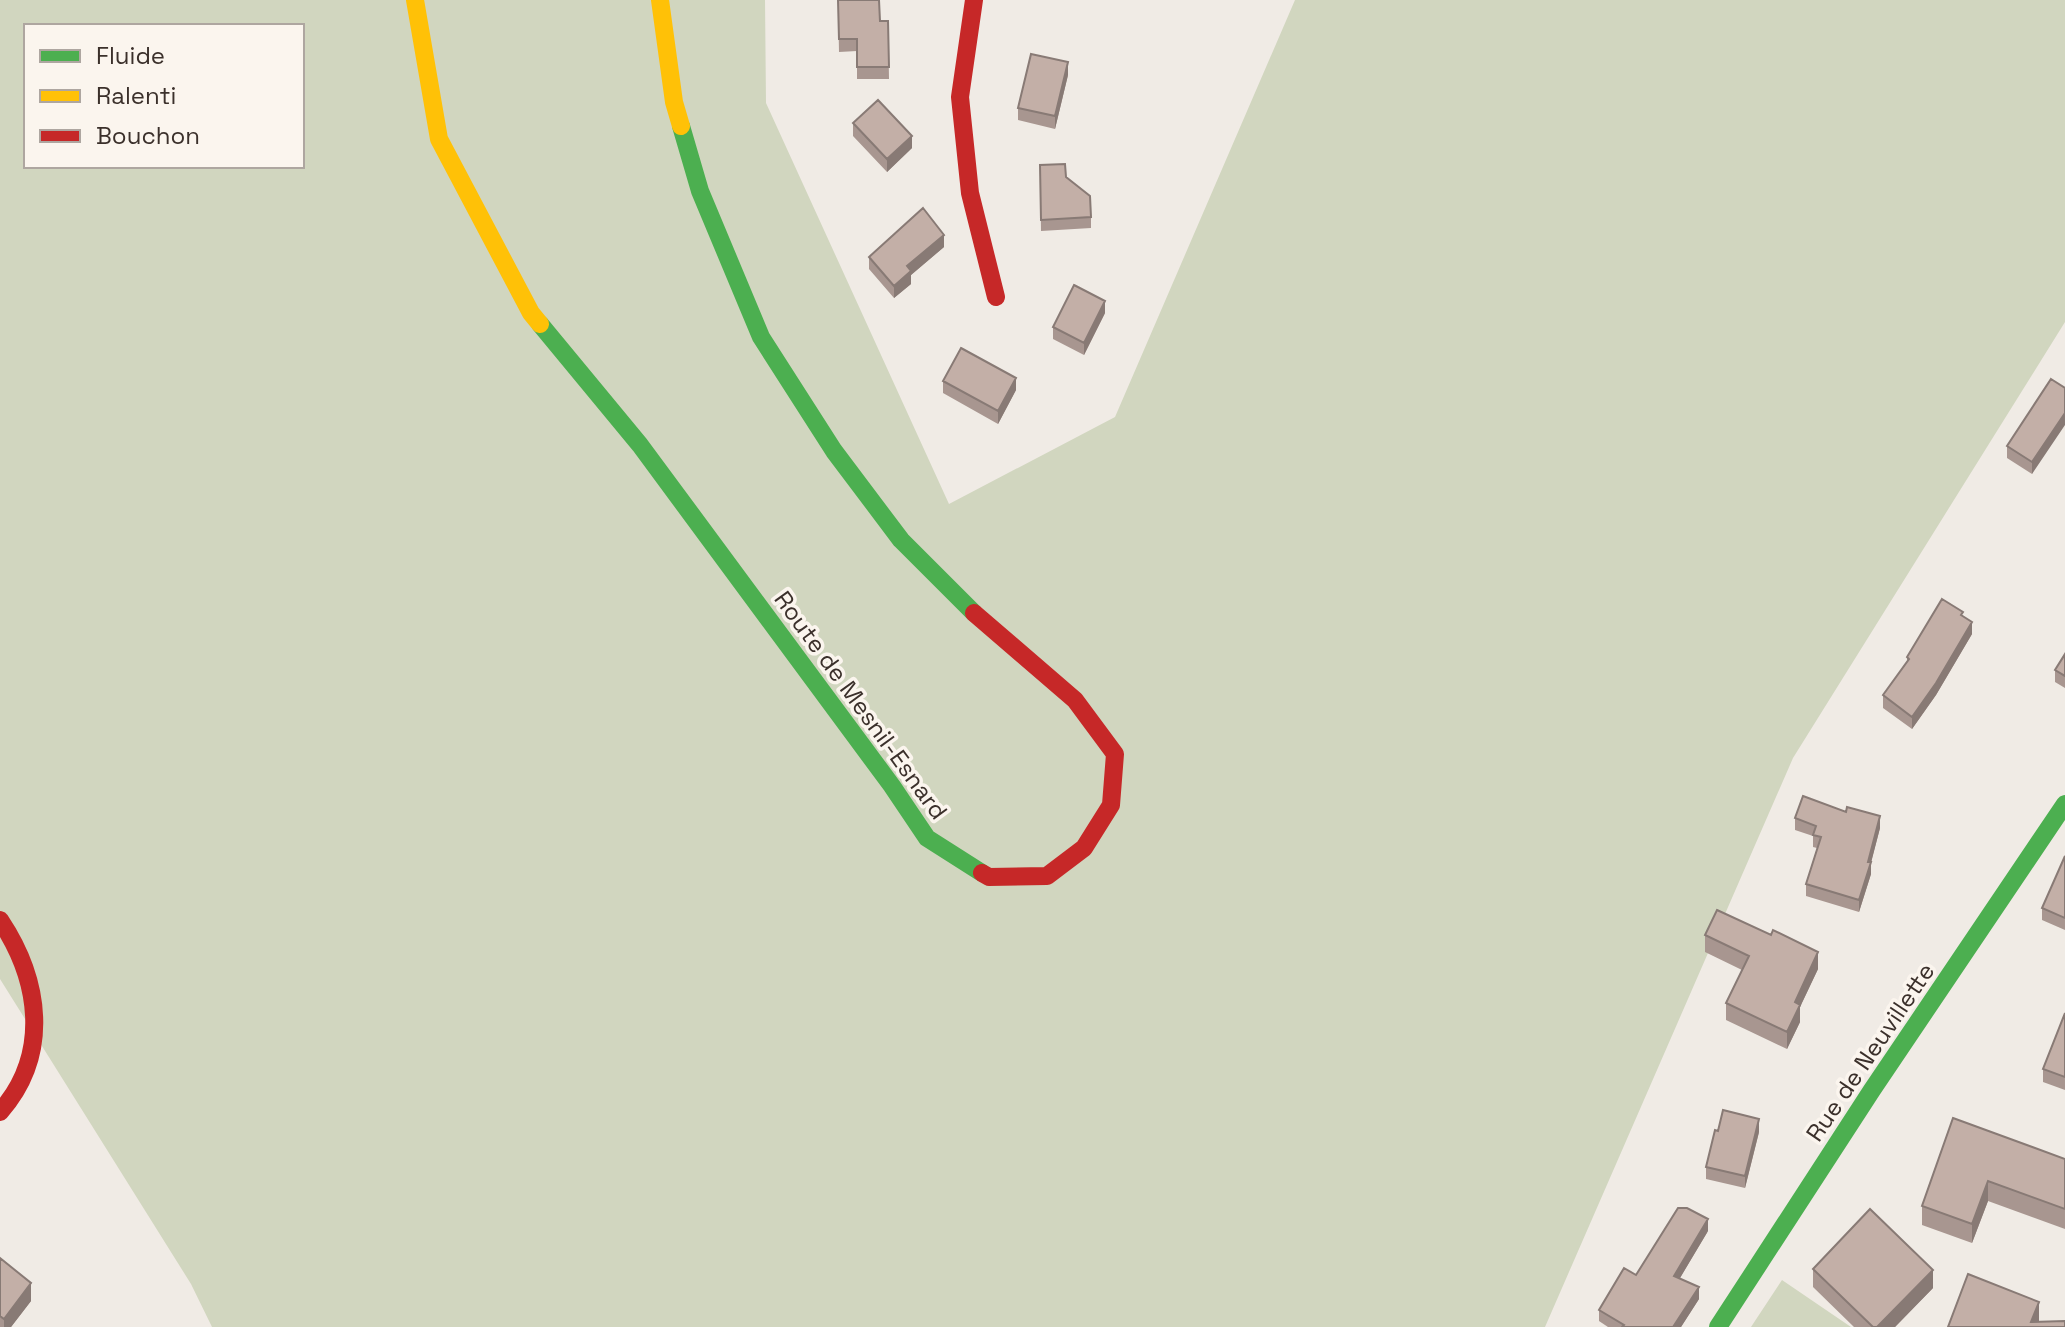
<svg xmlns="http://www.w3.org/2000/svg" width="2065" height="1327" font-family="'Space Grotesk',sans-serif">
<style>
.green{fill:#d1d6bf;fill-rule:evenodd}
.lines{fill:none;stroke-linecap:round;stroke-linejoin:round}
.fast{stroke:#4caf50;stroke-width:18}
.slow{stroke:#ffc107;stroke-width:18}
.jam{stroke:#c62828;stroke-width:18}
.wall{fill:#a89690}
.shaded-wall{fill:#887a75}
.building{fill:#c3afa7;stroke:#887a75;stroke-width:2}
.labels{text-anchor:middle;dominant-baseline:central;stroke-width:7;stroke-linejoin:round;paint-order:stroke}
.street-label{font-size:24px;fill:#3b302b;stroke:#fbf5ee}
</style>
<rect width="100%" height="100%" fill="#f0ebe5"/>
<path class="green" d="M 0,0 L 765,0 L 766,103 L 949,504 L 1115,417 L 1295,0 L 2065,0 L 2065,322 L 1793,758 L 1545,1327 L 212,1327 L 191,1284 L 0,979 ZM 26,26 L 302,26 L 302,166 L 26,166 Z
M 1782,1280 L 1851,1327 L 1751,1327 Z"/>
<g class="lines">
<path class="fast" d="M 681,126 L 700,191 L 761,337 L 834,451 L 901,540 L 974,613
M 540,324 L 640,445 L 892,786 L 927,838 L 982,873
M 1718,1327 L 1872,1090 L 2065,804"/>
<path class="slow" d="M 415,0 L 439,139 L 531,313 L 540,324
M 660,0 L 674,102 L 681,126"/>
<path class="jam" d="M 974,0 L 960,97 L 970,193 L 996,297
M 974,613 L 1075,700 L 1115,754 L 1111,805 L 1084,848 L 1047,876 L 989,877 L 982,873
M 0,920 C 40,980 51,1054 0,1112"/>
</g>
<path class="wall" d="M 838,0 L 880,21 L 888,21 L 889,79 L 857,79 L 857,51 L 839,52 Z
M 1068,75 L 1055,129 L 1018,120 L 1018,108 Z
M 853,123 L 912,148 L 887,172 L 853,136 Z
M 1040,165 L 1066,177 L 1091,217 L 1091,228 L 1041,231 Z
M 944,247 L 911,275 L 911,284 L 894,298 L 869,269 L 869,257 Z
M 1105,313 L 1084,355 L 1053,339 L 1053,327 Z
M 943,381 L 1016,390 L 998,424 L 943,393 Z
M 2065,388 L 2032,474 L 2007,458 L 2007,446 Z
M 1963,616 L 1972,634 L 1936,695 L 1912,729 L 1883,708 L 1883,695 L 1907,663 L 1907,657 Z
M 2065,654 L 2065,688 L 2055,682 L 2055,670 Z
M 1795,818 L 1880,828 L 1871,862 L 1871,874 L 1859,912 L 1806,896 L 1806,884 L 1817,848 L 1813,847 L 1813,836 L 1795,830 Z
M 2065,856 L 2065,930 L 2042,920 L 2042,908 Z
M 1705,935 L 1818,969 L 1800,1007 L 1800,1022 L 1787,1049 L 1726,1020 L 1726,1003 L 1742,970 L 1705,952 Z
M 2065,1013 L 2065,1090 L 2043,1082 L 2043,1069 Z
M 1953,1118 L 2065,1159 L 2065,1229 L 1988,1201 L 1972,1243 L 1922,1225 L 1922,1206 Z
M 1759,1132 L 1745,1188 L 1706,1179 L 1706,1167 Z
M 1708,1231 L 1680,1278 L 1699,1299 L 1681,1327 L 1608,1327 L 1599,1321 L 1599,1310 Z
M 0,1258 L 31,1301 L 11,1327 L 0,1327 Z
M 1813,1269 L 1933,1288 L 1895,1327 L 1854,1327 L 1813,1287 Z"/>
<path class="shaded-wall" d="M 1068,62 L 1068,75 L 1055,129 L 1055,116 Z
M 912,136 L 912,148 L 887,172 L 887,159 Z
M 944,235 L 944,247 L 911,275 L 911,284 L 894,298 L 894,286 L 907,266 Z
M 1105,301 L 1105,313 L 1084,355 L 1084,343 Z
M 1016,378 L 1016,390 L 998,424 L 998,411 Z
M 2065,413 L 2065,425 L 2032,474 L 2032,462 Z
M 1972,622 L 1972,634 L 1936,695 L 1912,729 L 1912,717 Z
M 1880,816 L 1880,828 L 1871,863 L 1871,874 L 1859,912 L 1859,900 Z
M 1818,952 L 1818,969 L 1800,1007 L 1800,1022 L 1787,1049 L 1787,1032 L 1795,1002 Z
M 1759,1119 L 1759,1132 L 1745,1188 L 1745,1176 Z
M 1988,1181 L 1988,1201 L 1972,1243 L 1972,1224 Z
M 1708,1219 L 1708,1231 L 1674,1288 L 1674,1276 Z
M 1933,1270 L 1933,1288 L 1895,1327 L 1877,1327 Z
M 31,1283 L 31,1301 L 11,1327 L 4,1327 L 4,1319 Z
M 1699,1287 L 1699,1299 L 1681,1327 L 1673,1327 Z
M 2039,1302 L 2039,1325 L 2031,1322 Z"/>
<path class="building" d="M 838,0 L 879,0 L 880,21 L 888,21 L 889,67 L 857,67 L 857,39 L 839,39 Z
M 1031,54 L 1068,62 L 1055,116 L 1018,108 Z
M 878,100 L 912,136 L 887,159 L 853,123 Z
M 1065,164 L 1066,177 L 1090,196 L 1091,217 L 1041,220 L 1040,165 Z
M 923,208 L 944,235 L 907,266 L 911,271 L 894,286 L 869,257 Z
M 1074,285 L 1105,301 L 1084,343 L 1053,327 Z
M 961,348 L 1016,378 L 998,411 L 943,381 Z
M 2051,379 L 2065,388 L 2065,413 L 2032,462 L 2007,446 Z
M 1942,599 L 1963,612 L 1961,615 L 1972,622 L 1936,683 L 1912,717 L 1883,695 L 1909,659 L 1907,657 Z
M 2065,654 L 2065,676 L 2055,670 Z
M 1803,796 L 1846,812 L 1847,807 L 1880,816 L 1868,862 L 1871,862 L 1859,900 L 1806,884 L 1821,837 L 1813,835 L 1816,826 L 1795,818 Z
M 2065,856 L 2065,918 L 2042,908 Z
M 1717,910 L 1771,935 L 1773,930 L 1818,952 L 1795,1002 L 1800,1005 L 1787,1032 L 1726,1003 L 1749,956 L 1705,935 Z
M 2065,1013 L 2065,1077 L 2043,1069 Z
M 1723,1110 L 1759,1119 L 1745,1176 L 1706,1167 L 1715,1130 L 1718,1131 Z
M 1953,1118 L 2065,1159 L 2065,1209 L 1988,1181 L 1972,1224 L 1922,1206 Z
M 1678,1208 L 1687,1208 L 1708,1219 L 1674,1276 L 1699,1287 L 1673,1327 L 1622,1327 L 1624,1325 L 1599,1310 L 1624,1268 L 1636,1275 Z
M 1870,1209 L 1933,1270 L 1877,1327 L 1873,1327 L 1813,1269 Z
M 0,1258 L 31,1283 L 4,1319 L 0,1316 Z
M 1968,1274 L 2039,1302 L 2031,1322 L 2065,1321 L 2065,1327 L 1948,1327 Z"/>
<g class="labels">
<g class="street-label">
<text transform="translate(861 705) rotate(54)">Route de Mesnil-Esnard</text>
<text transform="translate(1870 1052) rotate(-56)">Rue de Neuvillette</text>
</g>
</g>
<rect x="24" y="24" width="280" height="144" fill="#fbf5ee" stroke="#aea6a0" stroke-width="2"/>
<rect x="40" y="50" width="40" height="12" fill="#4caf50" stroke="#aea6a0" stroke-width="2"/>
<text x="96" y="64" font-size="24" fill="#3b302b">Fluide</text>
<rect x="40" y="90" width="40" height="12" fill="#ffc107" stroke="#aea6a0" stroke-width="2"/>
<text x="96" y="104" font-size="24" fill="#3b302b">Ralenti</text>
<rect x="40" y="130" width="40" height="12" fill="#c62828" stroke="#aea6a0" stroke-width="2"/>
<text x="96" y="144" font-size="24" fill="#3b302b">Bouchon</text>
</svg>
